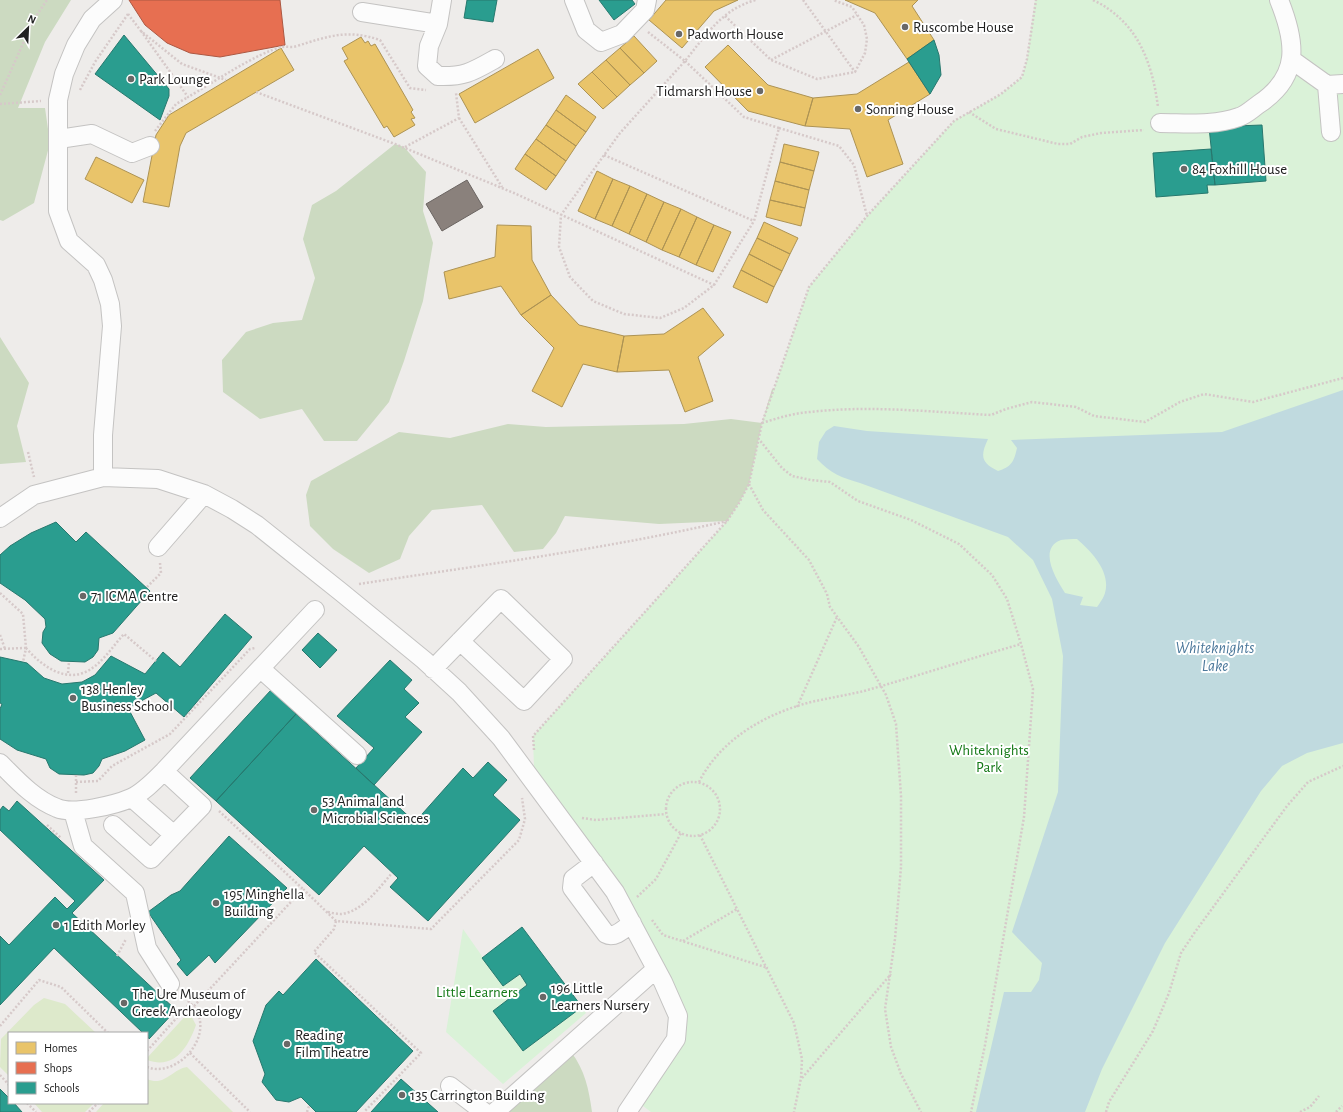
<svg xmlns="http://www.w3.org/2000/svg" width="1343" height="1112" font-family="'Alegreya Sans',sans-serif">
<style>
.grass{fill:#dde9cb}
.forest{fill:#ccdac1}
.park{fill:#daf2d8}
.water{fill:#c0dadf;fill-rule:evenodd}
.homes{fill:#e9c46a;stroke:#ad9354}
.shops{fill:#e76f51;stroke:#ac5843}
.schools{fill:#2a9d8f;stroke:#27786e}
.industry{fill:#8a817c;stroke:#6a6461}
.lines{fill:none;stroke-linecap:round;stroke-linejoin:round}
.minor-casing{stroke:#c4c3c2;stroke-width:20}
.path{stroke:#d6c9c9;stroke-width:2.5;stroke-dasharray:2 2;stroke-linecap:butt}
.minor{stroke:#fcfcfc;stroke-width:18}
.poi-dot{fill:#696867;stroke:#fff;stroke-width:1.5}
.labels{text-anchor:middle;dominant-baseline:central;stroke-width:4;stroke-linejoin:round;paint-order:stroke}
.poi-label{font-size:15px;fill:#212121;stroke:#fff;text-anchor:start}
.park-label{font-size:15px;fill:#147916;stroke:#fff}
.water-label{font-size:16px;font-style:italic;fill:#4c789b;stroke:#fff}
</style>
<rect width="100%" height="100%" fill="#eeecea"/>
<path class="grass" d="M 44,998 L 65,1004 L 96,1033 L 9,1033 L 9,1076 L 0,1067 L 1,1039 L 34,1005 Z
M 189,1012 L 196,1025 C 188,1047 175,1070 147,1060 L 147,1058 Z
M 187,1067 L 233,1112 L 96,1112 L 104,1103 L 147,1103 L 147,1079 C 165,1087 172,1069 187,1067 Z
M 34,1103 L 94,1103 L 85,1112 L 42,1112 Z"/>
<path class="forest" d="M 0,0 L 71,0 L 45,42 L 18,108 L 45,108 L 50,143 L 34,203 L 3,221 L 0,220 Z
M 395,144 L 404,147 L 426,172 L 423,211 L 433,243 L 423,301 L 404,361 L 389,402 L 357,441 L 324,441 L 302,409 L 260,419 L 223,392 L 222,360 L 246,332 L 273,323 L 302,320 L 315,278 L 303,239 L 312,205 L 336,191 Z
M 0,337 L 29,383 L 17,426 L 26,462 L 0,464 Z
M 865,377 L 727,521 L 659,524 L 565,516 L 556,533 L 543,549 L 514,552 L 482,505 L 432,510 L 409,536 L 400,559 L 369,573 L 333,549 L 310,526 L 306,495 L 311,481 L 399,432 L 450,438 L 508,424 L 546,427 L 684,424 L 731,419 L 762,423 L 772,389 Z
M 571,1052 C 585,1070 589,1090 592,1112 L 503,1112 Z"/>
<path class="park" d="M 1035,0 L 1343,0 L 1343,1112 L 651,1112 L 635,1100 L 678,1015 L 534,769 L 533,736 L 727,521 L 739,503 L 749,484 L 762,423 L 809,287 L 867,216 L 954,121 L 1001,94 L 1022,77 L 1027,59 Z
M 463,929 L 503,986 L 520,974 L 527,985 L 493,1011 L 523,1051 L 582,1007 L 586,1013 L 503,1084 L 446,1032 Z"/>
<path class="water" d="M 1343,390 L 1343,743 L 1307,753 L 1282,766 L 1261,791 L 1165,943 L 1102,1069 L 1085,1112 L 976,1112 L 1004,992 L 1031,992 L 1039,980 L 1042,963 L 1012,932 L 1058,792 L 1063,656 L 1052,599 L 1033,560 L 1008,537 L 860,483 C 842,478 830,473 817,459 L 819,442 L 826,431 L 834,426 L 867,431 L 988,439 C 980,456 981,463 998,471 C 1011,467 1014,462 1017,448 L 1011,440 L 1222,432 ZM 1077,539 C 1092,552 1111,572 1105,593 C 1104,597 1100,603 1097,607 L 1080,605 L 1083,597 L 1065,593 C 1057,580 1037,549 1061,540 C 1066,539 1072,539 1077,539 Z"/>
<path class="homes" d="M 666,0 L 738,0 L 714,11 L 682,48 L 649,20 Z
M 845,0 L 918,0 L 912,6 L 934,40 L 907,59 L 875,13 Z
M 634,36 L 657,61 L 644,73 L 620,48 Z
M 361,37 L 365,43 L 368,41 L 371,46 L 375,44 L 413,110 L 411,112 L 415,118 L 411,119 L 415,125 L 394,137 L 387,126 L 384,128 L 344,61 L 348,59 L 342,48 Z
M 728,45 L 768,85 L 813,98 L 805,126 L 748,111 L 705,67 Z
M 281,48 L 294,70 L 186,133 L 180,146 L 169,207 L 143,202 L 156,135 L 169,115 Z
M 620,48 L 644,73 L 630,85 L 606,60 Z
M 538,49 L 554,78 L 475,123 L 459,94 Z
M 606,60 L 630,85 L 617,97 L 592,72 Z
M 909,62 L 930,94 L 888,120 L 903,164 L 867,177 L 850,129 L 805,126 L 813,98 L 857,94 Z
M 592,72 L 617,97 L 603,109 L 578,84 Z
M 566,95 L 596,117 L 586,132 L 556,110 Z
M 556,110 L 586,132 L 576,146 L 546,125 Z
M 546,125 L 576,146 L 566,161 L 536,139 Z
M 536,139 L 566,161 L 556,176 L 525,154 Z
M 784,144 L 819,152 L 814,171 L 780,162 Z
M 525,154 L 556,176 L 546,190 L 515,169 Z
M 96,157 L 144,180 L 132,203 L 85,179 Z
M 780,162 L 814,171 L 809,190 L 775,181 Z
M 597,171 L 613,179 L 595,219 L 578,211 Z
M 613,179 L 630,186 L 612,226 L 595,219 Z
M 775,181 L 809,190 L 805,208 L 770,200 Z
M 630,186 L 647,194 L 629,234 L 612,226 Z
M 647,194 L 664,202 L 646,242 L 629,234 Z
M 770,200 L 805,208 L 801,226 L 766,217 Z
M 664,202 L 681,209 L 662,250 L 646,242 Z
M 681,209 L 697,217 L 679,257 L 662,250 Z
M 697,217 L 714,225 L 696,265 L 679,257 Z
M 764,222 L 798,238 L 790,254 L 757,238 Z
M 497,225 L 531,226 L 532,260 L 551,295 L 521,315 L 501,286 L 449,299 L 444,272 L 495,257 Z
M 714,225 L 731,232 L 713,272 L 696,265 Z
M 757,238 L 790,254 L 782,271 L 749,254 Z
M 749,254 L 782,271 L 774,287 L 741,270 Z
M 741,270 L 774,287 L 767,303 L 733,287 Z
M 551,295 L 579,325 L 624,336 L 617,372 L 583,364 L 562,407 L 532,391 L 554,348 L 521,315 Z
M 703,308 L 724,335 L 698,357 L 713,401 L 685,412 L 669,370 L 617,372 L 624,336 L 664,334 Z"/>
<path class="shops" d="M 129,0 L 280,0 L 285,45 L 220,57 L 190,53 L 167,43 L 145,25 Z"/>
<path class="schools" d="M 467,0 L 497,0 L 493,22 L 464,18 Z
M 599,0 L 632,0 L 635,4 L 614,20 Z
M 124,35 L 169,89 L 169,96 L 160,120 L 95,74 Z
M 934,40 L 939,55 L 941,75 L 930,94 L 907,59 Z
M 1262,125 L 1266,181 L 1215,185 L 1209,127 Z
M 1211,149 L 1215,185 L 1207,185 L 1208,193 L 1156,197 L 1153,153 Z
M 56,522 L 76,542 L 86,532 L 150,591 L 113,633 L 99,638 L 98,650 L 93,657 L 85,662 L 61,661 L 50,654 L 42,643 L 43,632 L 46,627 L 45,619 L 25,600 L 0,583 L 0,555 L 10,546 L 31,533 Z
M 225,614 L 252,637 L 184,717 L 156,693 L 128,708 L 145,740 L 125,751 L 102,759 L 99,766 L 93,773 L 84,775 L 59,774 L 50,768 L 46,759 L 17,750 L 0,739 L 0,709 L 2,704 L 0,703 L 0,657 L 27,663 L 44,678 L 62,684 L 82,682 L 95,675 L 111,656 L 145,674 L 163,652 L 180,667 Z
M 318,633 L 337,650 L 320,668 L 302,650 Z
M 390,660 L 412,680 L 404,689 L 419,703 L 405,717 L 422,732 L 374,785 L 356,768 L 374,748 L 337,716 Z
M 271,690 L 296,714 L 216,801 L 190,778 Z
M 296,714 L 415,822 L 463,768 L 473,778 L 488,762 L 507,780 L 493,795 L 520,820 L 428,921 L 390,887 L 398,878 L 364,846 L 319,895 L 216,801 Z
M 17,801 L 104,880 L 72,913 L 176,1010 L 149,1039 L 147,1033 L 143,1033 L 54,948 L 0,1005 L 0,936 L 9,945 L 55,897 L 67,909 L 75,901 L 0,830 L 0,810 L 3,806 L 9,811 Z
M 229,836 L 287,888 L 215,963 L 209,955 L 187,976 L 177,964 L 181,960 L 148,912 L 171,895 L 180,891 Z
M 522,927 L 582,1007 L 523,1051 L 493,1011 L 527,985 L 520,974 L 503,986 L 482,958 Z
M 316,959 L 413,1051 L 356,1112 L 316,1112 L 301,1097 L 289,1102 L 276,1100 L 262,1082 L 265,1074 L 253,1041 L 266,1005 L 279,991 L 283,995 Z
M 401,1079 L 438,1112 L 371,1112 Z
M 0,1089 L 9,1098 L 9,1103 L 14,1103 L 22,1112 L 0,1112 Z"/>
<path class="industry" d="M 467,180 L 483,207 L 442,231 L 426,204 Z"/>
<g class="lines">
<g class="minor-casing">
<path id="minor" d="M 442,0 L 438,24 L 429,46 L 427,66 L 438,76 C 464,77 472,72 495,59
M 574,0 L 586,30 L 601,42 L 622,34 L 645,10 L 647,0
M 362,12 L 438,24
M 1292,60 L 1327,85 L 1343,84
M 1327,85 L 1331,132
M 1160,123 C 1186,123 1214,126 1239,117 C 1246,115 1253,108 1259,104 C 1301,76 1296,42 1279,0
M 59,139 L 92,134 L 132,153 L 150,146
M 103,477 L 103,435 L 112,326 L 110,304 L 103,280 L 96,265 L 69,241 L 58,211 L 58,100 L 64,74 L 76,45 L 92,19 L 113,0
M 0,518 L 34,495 L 103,477 L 158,479 L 204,494 L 232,509 L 257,525 L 341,592 L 424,660 L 459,692 L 501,738 L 615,892 L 663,982 L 678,1016 L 676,1039 L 627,1112
M 158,547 L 204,494
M 261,669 L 357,755
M 433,669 L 501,599 L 563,659 L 524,701 L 460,641
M 0,763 C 17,780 34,799 57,808 C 73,815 115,805 131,798 C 144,792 155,780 164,771 L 315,610
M 132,798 L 174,835 L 202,806 L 164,771
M 73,811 L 83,846 L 135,893 L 147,948 L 170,984
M 113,825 L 151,859 L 174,835
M 594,863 L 573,879 L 572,888 L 606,934 C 615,939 625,928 632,923
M 450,1086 L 484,1112
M 495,1112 L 656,969"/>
</g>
<path class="path" d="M 803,0 L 855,72
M 1093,0 C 1137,21 1152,61 1158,107
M 128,14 L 141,31 L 182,64 L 226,80
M 725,16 L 771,60 L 817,79 L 855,72 L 865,53 L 867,39 L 864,25 L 852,7 L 833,0
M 141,31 L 188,97 C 211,84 258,52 282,47 C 287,46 292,48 297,46 C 329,36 347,29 380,40 L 410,88 L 426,90
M 648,32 L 685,61 C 706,35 722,9 756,0
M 771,60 L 857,15
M 685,61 L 744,117 L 779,128 L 754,221 L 714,285 L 684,308 L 660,318 L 624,314 L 593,301 L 570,277 L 559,247 L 561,215 L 620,133 Z
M 80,90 L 95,62 L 128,14
M 256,92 L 395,144 L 514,193 L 714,285
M 0,95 L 34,19 L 47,0
M 0,104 L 41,101
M 969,112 L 996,129 L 1058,144 L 1070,144 L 1082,137 L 1101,133 L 1144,130
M 459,118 L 502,187
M 779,128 L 839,146 L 854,165 L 867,216
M 155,131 L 176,104 L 188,97
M 405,147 L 459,118 L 456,93
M 604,155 L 754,221
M 762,423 C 778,418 794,413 810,412 C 870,405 931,412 991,415 L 1006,409 L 1032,402 L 1076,407 L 1094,416 L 1145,422 L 1180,402 L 1204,394 L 1253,402 L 1343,378
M 758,438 L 782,468 L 792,476 L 811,480 L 830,482 L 858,501 L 911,520 L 959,544 L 992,575 L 1007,599 L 1021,644 L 1033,689 L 1024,817 L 985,1045 L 971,1112
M 28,452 L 34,477
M 749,484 L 763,510 L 809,560 L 827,594 L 830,607 L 859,647 L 886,695 L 896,724 L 901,796 L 901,867 L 895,939 L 885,1009 L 891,1047 L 901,1074 L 921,1112
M 359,584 C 482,565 606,549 727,521
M 147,587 L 161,573 L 160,563
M 0,593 L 23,614 L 26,648 L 23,662
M 0,635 L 5,649
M 26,648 C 39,663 61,681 83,673 C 100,667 112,647 124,634 L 156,661
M 0,649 L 25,648
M 68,673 L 69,662
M 797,707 L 837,617
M 534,750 L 533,736 L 727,521 L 739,503 L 749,484 L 762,423 L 809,287 L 867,216 L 954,121 L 1001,94 L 1022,77 L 1027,59 L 1036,0
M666 809a27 27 0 1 1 54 0a27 27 0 1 1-54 0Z
M 76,782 L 98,781 L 112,766 L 170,734 L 250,649 L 255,648
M 699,782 C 721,739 765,714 811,702 C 829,698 847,695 864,691 C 917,676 969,659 1021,644
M 76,793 L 76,775
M 219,811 L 303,889
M 582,818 L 596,820 L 666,814
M 47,825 L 61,838
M 700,835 L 794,1023 L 802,1059 L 801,1078 L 794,1112
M 637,897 L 656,879 L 681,833
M 328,912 C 332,913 337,914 341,914 C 362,912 379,888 392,873
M 652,920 L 663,935 L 768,968
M 336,921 L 334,929 L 314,952 L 421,1053 L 364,1112
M 683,941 L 737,909
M 117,956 L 126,939
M 194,1006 L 303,889 L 336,921 L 431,929 L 519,840 L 525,819 L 522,798
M 0,1026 L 39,980 L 61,987 L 108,1033
M 147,1051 L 190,1003
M 190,1053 L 250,1112
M 147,1067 C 172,1077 204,1048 200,1021 C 199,1010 190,1003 183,996
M 0,1075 L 9,1085
M 802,1078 L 891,974
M 27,1103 L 36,1112
M 89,1112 L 98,1103
M 307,1112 L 309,1106
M 1106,1112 L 1109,1102 L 1153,1031 L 1169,993 L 1181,953 L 1195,932 L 1287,806 L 1308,782 L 1343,766
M 1300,1112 L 1310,1107 L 1319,1096
M 1336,1112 L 1342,1106"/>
<use href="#minor" class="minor"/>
</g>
<g class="poi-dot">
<circle cx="905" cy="27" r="4"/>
<circle cx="679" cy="34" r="4"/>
<circle cx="131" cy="79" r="4"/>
<circle cx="760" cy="91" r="4"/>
<circle cx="858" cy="109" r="4"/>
<circle cx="1184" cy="169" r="4"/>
<circle cx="83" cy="596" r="4"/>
<circle cx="73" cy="698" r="4"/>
<circle cx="314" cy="810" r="4"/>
<circle cx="216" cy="903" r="4"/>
<circle cx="56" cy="925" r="4"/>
<circle cx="543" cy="997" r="4"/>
<circle cx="124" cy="1003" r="4"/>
<circle cx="287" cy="1044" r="4"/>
<circle cx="402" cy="1095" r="4"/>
</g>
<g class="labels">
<g class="poi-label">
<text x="913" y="27">Ruscombe House</text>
<text x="687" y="34">Padworth House</text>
<text x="139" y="79">Park Lounge</text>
<text x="752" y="91" text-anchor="end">Tidmarsh House</text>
<text x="866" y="109">Sonning House</text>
<text x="1192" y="169">84 Foxhill House</text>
<text x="91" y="596">71 ICMA Centre</text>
<text x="81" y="689">138 Henley<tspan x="81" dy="17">Business School</tspan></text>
<text x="322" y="801">53 Animal and<tspan x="322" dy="17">Microbial Sciences</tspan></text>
<text x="224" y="894">195 Minghella<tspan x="224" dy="17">Building</tspan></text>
<text x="64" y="925">1 Edith Morley</text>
<text x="551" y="988">196 Little<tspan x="551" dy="17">Learners Nursery</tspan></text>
<text x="132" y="994">The Ure Museum of<tspan x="132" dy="17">Greek Archaeology</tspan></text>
<text x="295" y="1035">Reading<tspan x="295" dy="17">Film Theatre</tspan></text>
<text x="410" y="1095">135 Carrington Building</text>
</g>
<g class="park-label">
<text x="989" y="750">Whiteknights<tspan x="989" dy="17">Park</tspan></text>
<text x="477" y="992">Little Learners</text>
</g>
<g class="water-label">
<text x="1215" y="648">Whiteknights<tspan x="1215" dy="18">Lake</tspan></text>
</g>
</g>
<rect x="8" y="1032" width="140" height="72" fill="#ffffff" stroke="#a6a6a6"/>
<rect x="16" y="1042" width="20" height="12" fill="#e9c46a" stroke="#a6a6a6"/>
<text x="44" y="1052" font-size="12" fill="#212121">Homes</text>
<rect x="16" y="1062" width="20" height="12" fill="#e76f51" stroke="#a6a6a6"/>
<text x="44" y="1072" font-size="12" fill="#212121">Shops</text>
<rect x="16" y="1082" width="20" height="12" fill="#2a9d8f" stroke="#a6a6a6"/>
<text x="44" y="1092" font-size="12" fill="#212121">Schools</text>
<g transform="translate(28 28) rotate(24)" stroke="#ffffff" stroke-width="3" paint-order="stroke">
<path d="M0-3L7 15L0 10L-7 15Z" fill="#212121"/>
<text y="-6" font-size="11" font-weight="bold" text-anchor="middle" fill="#212121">N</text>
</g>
</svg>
